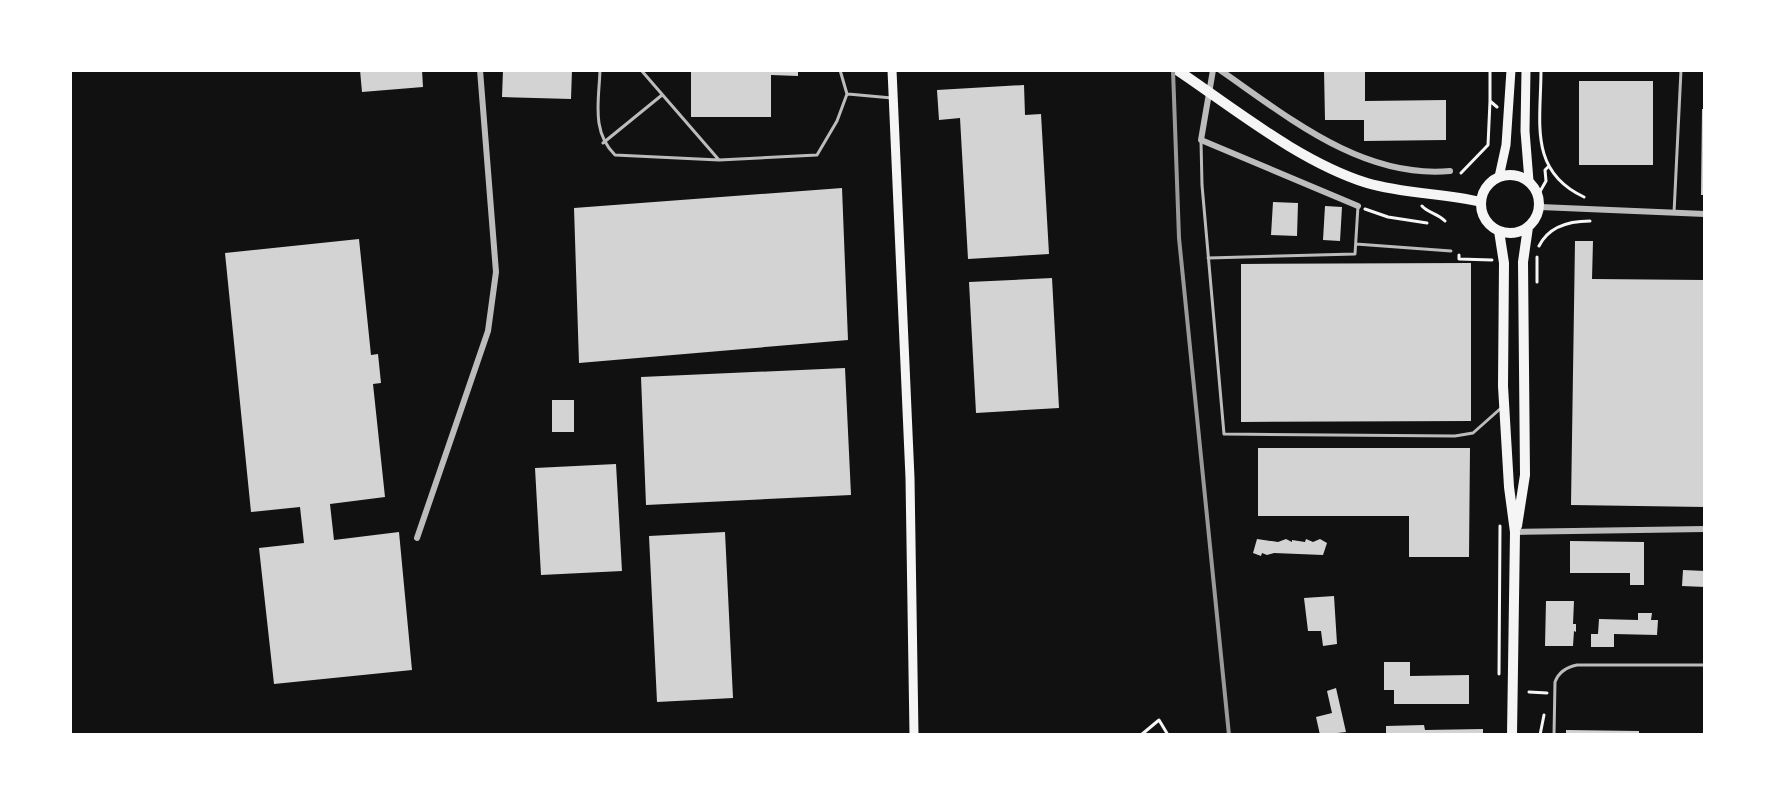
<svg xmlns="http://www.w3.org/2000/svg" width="1775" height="805" font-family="Inter,sans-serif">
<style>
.building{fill:#d3d3d3}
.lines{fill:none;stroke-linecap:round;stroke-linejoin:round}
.path{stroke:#f5f5f5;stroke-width:3}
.service{stroke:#bcbcbc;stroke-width:3}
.minor{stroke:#bcbcbc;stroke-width:6}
.secondary{stroke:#f5f5f5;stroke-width:9}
.primary{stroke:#f5f5f5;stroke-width:10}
.rail{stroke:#9a9a9a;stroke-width:4}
</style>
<rect width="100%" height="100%" fill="#111"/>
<path class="building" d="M 360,70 L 422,70 L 423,87 L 362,92 Z
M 503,70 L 572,70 L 571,99 L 502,97 Z
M 691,70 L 798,70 L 798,76 L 771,75 L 771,117 L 691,117 Z
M 1324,70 L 1365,70 L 1365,101 L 1446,100 L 1446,140 L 1364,141 L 1364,120 L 1325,120 Z
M 1579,81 L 1653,81 L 1653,165 L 1579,165 Z
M 1024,85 L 1025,115 L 1041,114 L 1049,254 L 968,259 L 960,118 L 939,120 L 937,90 Z
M 1702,109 L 1705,109 L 1705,195 L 1701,195 Z
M 842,188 L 848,340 L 579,363 L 574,208 Z
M 1273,202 L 1298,203 L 1297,236 L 1271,235 Z
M 1325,206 L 1342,207 L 1340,241 L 1323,240 Z
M 359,239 L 371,355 L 378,354 L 381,383 L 373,384 L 385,497 L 330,504 L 334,540 L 399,532 L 412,670 L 274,684 L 259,548 L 304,543 L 300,507 L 251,512 L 225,253 Z
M 1575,241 L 1593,241 L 1592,279 L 1705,280 L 1705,507 L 1571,505 Z
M 1471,263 L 1471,421 L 1241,422 L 1241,264 Z
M 1052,278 L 1059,408 L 976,413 L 969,282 Z
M 845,368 L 851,495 L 646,505 L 641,377 Z
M 552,400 L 574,400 L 574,432 L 552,432 Z
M 1258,448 L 1470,448 L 1469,557 L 1409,557 L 1409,516 L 1258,516 Z
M 616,464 L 622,571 L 541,575 L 535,468 Z
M 725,532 L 733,698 L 657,702 L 649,536 Z
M 1257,539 L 1278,542 L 1286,539 L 1292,542 L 1292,540 L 1305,542 L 1306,539 L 1313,542 L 1320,539 L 1327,543 L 1323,555 L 1274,553 L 1267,555 L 1262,553 L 1261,556 L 1253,553 Z
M 1570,541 L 1644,542 L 1644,585 L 1630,585 L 1630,573 L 1570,573 Z
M 1683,570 L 1705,571 L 1705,587 L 1682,586 Z
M 1334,596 L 1337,644 L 1323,646 L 1321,631 L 1308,631 L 1304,598 Z
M 1546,601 L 1574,601 L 1573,624 L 1576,624 L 1576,632 L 1574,631 L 1573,646 L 1545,646 Z
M 1638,613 L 1652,613 L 1651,620 L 1658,620 L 1657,635 L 1614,634 L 1614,647 L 1591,647 L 1591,634 L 1598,634 L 1599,619 L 1638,620 Z
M 1384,662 L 1410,662 L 1410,676 L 1469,675 L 1469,704 L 1394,704 L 1394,690 L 1384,690 Z
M 1336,688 L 1346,732 L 1320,735 L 1316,717 L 1332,713 L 1327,691 Z
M 1424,725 L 1425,730 L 1483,729 L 1483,735 L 1386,735 L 1386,726 Z
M 1566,730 L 1639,731 L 1639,735 L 1566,735 Z"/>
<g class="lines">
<path class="path" d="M 1490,70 L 1490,101 L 1497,107
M 1541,70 C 1541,122 1528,171 1584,197
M 1461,173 L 1488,145 L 1490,101
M 1538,195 L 1546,181 L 1545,170 L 1548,167
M 1422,206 C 1428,213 1437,213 1445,221
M 1365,209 L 1388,217 L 1427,223
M 1539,246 C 1549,226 1569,221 1590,221
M 1459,255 L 1459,259 L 1492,260
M 1537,282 L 1537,257
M 1499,674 L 1500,526
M 1529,692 L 1547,693
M 1141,735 L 1159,720 L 1168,735
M 1540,735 L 1544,715"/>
<path class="service" d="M 600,70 C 599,101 591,131 615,155 L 719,160 L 817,155 L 837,121 L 847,94 L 840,70
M 641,70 L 719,160
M 848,94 L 892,98
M 1201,141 L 1202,185 L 1224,434 L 1455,436 L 1473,433 L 1500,409
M 603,143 L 662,95
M 1674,213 L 1681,70
M 1356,244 L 1451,251
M 1208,258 L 1355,254 L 1358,206
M 1554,735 L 1555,682 C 1559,671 1567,667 1577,665 L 1705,665"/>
<path class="minor" d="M 1213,70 L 1201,140 L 1358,206
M 1220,70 C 1288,117 1362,179 1450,171
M 1540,207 L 1705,214
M 1515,532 L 1705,529
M 417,538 L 488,331 L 496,272 L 480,70"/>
<path class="secondary" d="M 892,70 L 910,478 L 914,735
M 1526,70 L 1525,131 L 1529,181
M 1499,177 L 1506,145 L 1511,70"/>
<path class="primary" d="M 1177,70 C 1235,109 1300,162 1367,183 C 1404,194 1443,193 1481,202
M1481 204a29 29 0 1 1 58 0a29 29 0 1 1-58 0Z
M 1499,231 L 1504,263 L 1503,386 L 1509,487 L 1515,532 L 1512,735
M 1517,526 L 1525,475 L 1523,262 L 1528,227"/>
<path class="rail" d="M 1173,70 L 1179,238 L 1229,735"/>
</g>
<rect width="1775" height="805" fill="none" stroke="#ffffff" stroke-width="144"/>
</svg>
